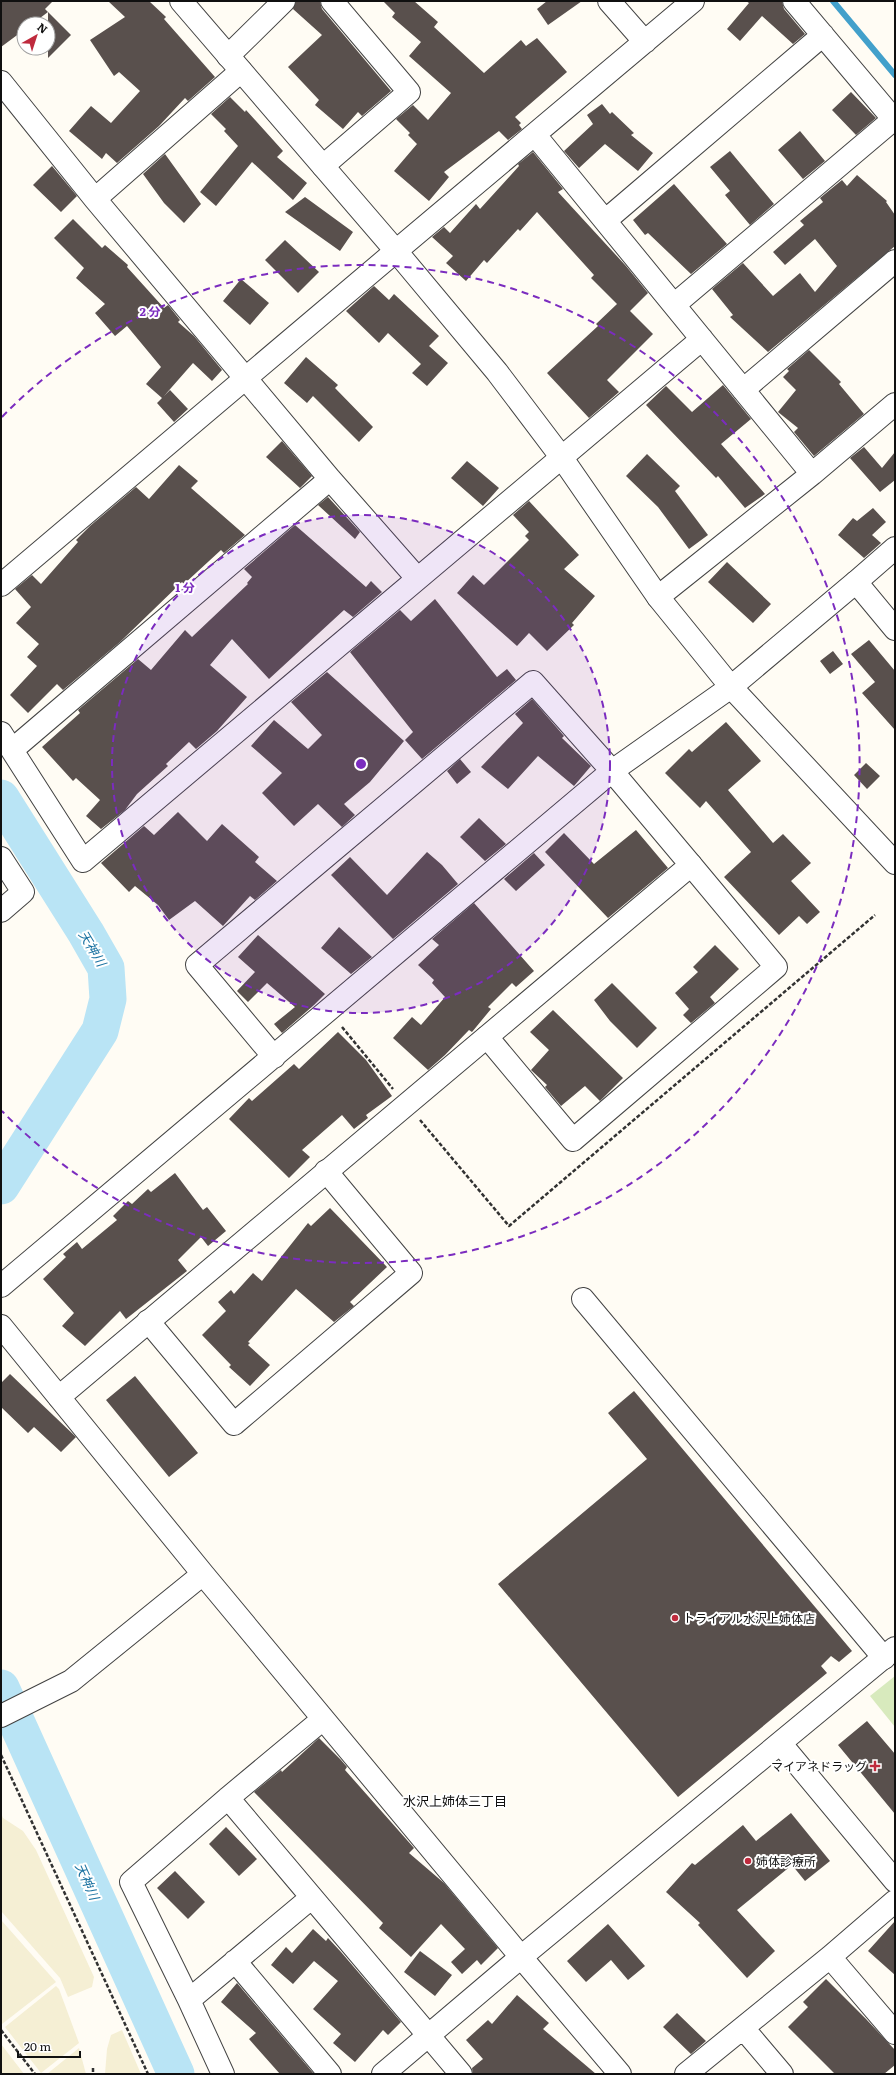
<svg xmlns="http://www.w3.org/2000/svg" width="896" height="2075" font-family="Literata,'Noto Sans JP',serif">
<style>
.farmland{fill:#f5efd4}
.green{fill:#d8eabd}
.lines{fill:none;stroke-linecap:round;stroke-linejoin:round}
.stream{stroke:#42a0cb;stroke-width:6}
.river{stroke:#b9e4f5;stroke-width:37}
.building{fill:#59504d}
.minor-casing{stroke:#434343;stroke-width:24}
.tertiary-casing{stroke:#434343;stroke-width:24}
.path{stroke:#323232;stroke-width:2.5;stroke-dasharray:4 2;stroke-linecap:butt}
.minor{stroke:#fff;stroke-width:22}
.tertiary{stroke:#fff;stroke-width:22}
.ring{fill:none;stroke:#7b2cbf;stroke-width:2;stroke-dasharray:7 5}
.poi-dot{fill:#bf2a3d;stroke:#fff;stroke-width:1.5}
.labels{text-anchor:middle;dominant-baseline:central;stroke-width:4;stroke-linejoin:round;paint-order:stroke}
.poi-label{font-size:12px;fill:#101010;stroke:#fff;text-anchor:start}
.water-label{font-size:13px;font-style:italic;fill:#1a72a1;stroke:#fff}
.neighbourhood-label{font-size:13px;fill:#101010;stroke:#fff}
.centre{fill:#7b2cbf;stroke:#fff;stroke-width:2}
.ring-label{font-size:12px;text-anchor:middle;font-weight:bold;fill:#7b2cbf;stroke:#fff;stroke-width:4;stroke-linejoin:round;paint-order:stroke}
</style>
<rect width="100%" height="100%" fill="#fffcf4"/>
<path class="farmland" d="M 1,1813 L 3,1818 L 23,1831 L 36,1850 L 94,1977 L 92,1987 L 68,1997 L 60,1978 L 1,1911 Z
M 1,1920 L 56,1982 L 2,2024 L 1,2023 Z
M 56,1986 L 59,1989 L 79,2043 L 41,2073 L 5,2027 Z
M 122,2030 L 141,2074 L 105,2074 L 107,2049 L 111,2035 Z
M 1,2044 L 24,2074 L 1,2074 Z
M 79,2048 L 86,2074 L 47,2074 Z"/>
<path class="green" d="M 895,1676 L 895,1727 L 870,1696 Z"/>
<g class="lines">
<path class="stream" d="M 833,1 L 895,75"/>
<path class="river" d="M 1,798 L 86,933 L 106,968 L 108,999 L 100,1031 L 1,1186
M 1,1688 L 176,2074"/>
</g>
<path class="building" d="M 1,1 L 53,1 L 45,9 L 48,12 L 32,24 L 24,24 L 24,30 L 1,47 Z
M 108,1 L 149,1 L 166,17 L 164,19 L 215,77 L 188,101 L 185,98 L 159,126 L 117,163 L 106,153 L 102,159 L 69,131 L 91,106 L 111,123 L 140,91 L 119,72 L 114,76 L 90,40 L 125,17 Z
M 296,1 L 320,1 L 322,9 L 391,91 L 362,116 L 358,112 L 343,129 L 315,105 L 319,100 L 288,67 L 322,35 L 293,9 Z
M 383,1 L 414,1 L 438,22 L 434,27 L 484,73 L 521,40 L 526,46 L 537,38 L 567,72 L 515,117 L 521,123 L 519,125 L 522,129 L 508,140 L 499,131 L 444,172 L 449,177 L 429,201 L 394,171 L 417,144 L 408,135 L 410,133 L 396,119 L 413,105 L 428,120 L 451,93 L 409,56 L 421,42 L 392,17 L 395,13 Z
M 547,1 L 582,1 L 548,25 L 537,9 Z
M 746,1 L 782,1 L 784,9 L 805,34 L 793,44 L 762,16 L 740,41 L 727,29 L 749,3 Z
M 48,12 L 71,35 L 48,58 Z
M 851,92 L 876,118 L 856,135 L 832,110 Z
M 230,97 L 245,112 L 246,110 L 283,151 L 277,157 L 307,183 L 293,200 L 252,162 L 216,206 L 200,192 L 238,146 L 224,131 L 226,129 L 211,114 Z
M 602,104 L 610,114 L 612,112 L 634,133 L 631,135 L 653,153 L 638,171 L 605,144 L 579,168 L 564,151 L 593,124 L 587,115 Z
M 800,131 L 825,161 L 803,179 L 778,150 Z
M 730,151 L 774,204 L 750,225 L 725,195 L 730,191 L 710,167 Z
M 533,152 L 563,189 L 558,192 L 626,266 L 648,293 L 630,311 L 653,334 L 607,380 L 619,392 L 589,418 L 547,373 L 598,326 L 596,324 L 617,304 L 591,278 L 594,275 L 537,212 L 520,231 L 518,229 L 487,263 L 484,260 L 466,281 L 446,263 L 453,256 L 432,237 L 444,227 L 450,233 L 476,204 L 480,209 L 519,166 L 518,164 Z
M 165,154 L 201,204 L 184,223 L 164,203 L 143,174 Z
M 52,166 L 77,196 L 61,212 L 33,185 Z
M 857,175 L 887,201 L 886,202 L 895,215 L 895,246 L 768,352 L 730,317 L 733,315 L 712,289 L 743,263 L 773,296 L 800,273 L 815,292 L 837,266 L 815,239 L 785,265 L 773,252 L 804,225 L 800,221 L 823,202 L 820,198 L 842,180 L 847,186 Z
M 674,184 L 727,244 L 691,274 L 648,233 L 645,235 L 633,220 Z
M 305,197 L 353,232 L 340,251 L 285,212 Z
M 73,219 L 102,248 L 105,245 L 128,265 L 127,267 L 164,308 L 168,305 L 180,320 L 178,322 L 194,336 L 222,370 L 212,381 L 193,363 L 164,396 L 170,390 L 188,409 L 174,422 L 157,403 L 162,398 L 146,384 L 161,367 L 127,326 L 115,336 L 95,313 L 105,304 L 76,278 L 84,268 L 54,238 Z
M 285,240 L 319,272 L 298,293 L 265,260 Z
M 241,279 L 269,303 L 250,325 L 223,301 Z
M 374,286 L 389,300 L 394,294 L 439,336 L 429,346 L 448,363 L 427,386 L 412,373 L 421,364 L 388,333 L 379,343 L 346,311 Z
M 809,350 L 841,382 L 839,384 L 864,414 L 814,456 L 794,432 L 798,428 L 778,412 L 796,390 L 783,377 L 789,371 L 787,369 Z
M 306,357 L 338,385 L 335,388 L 373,427 L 359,442 L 313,396 L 307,403 L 284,383 Z
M 723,385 L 751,419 L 721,444 L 765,494 L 745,508 L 718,476 L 716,478 L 646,405 L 666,386 L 692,412 Z
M 282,441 L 312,476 L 300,488 L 266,457 Z
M 864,447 L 882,468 L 895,452 L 895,480 L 880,492 L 850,458 Z
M 647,454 L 680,486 L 675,491 L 708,535 L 689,549 L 658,507 L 626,476 Z
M 467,461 L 499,488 L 483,506 L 451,478 Z
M 179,465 L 198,481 L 191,488 L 245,535 L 224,553 L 221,550 L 184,584 L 182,582 L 120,642 L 63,690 L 57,684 L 28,713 L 10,695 L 37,666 L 27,657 L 39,644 L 16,623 L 31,607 L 15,589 L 32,575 L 41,584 L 78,542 L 76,540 L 90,526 L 136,487 L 149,499 Z
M 328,497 L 360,532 L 355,539 L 318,505 Z
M 529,501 L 579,555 L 564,569 L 595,596 L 572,623 L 574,625 L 547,651 L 529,633 L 517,646 L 457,593 L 473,575 L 484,585 L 529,540 L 525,536 L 529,532 L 513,515 Z
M 873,508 L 886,522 L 872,535 L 881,543 L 864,558 L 838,535 L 853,518 L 857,521 Z
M 295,525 L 366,587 L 371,581 L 382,592 L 353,617 L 344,610 L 269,679 L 232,639 L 210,665 L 247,697 L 217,731 L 196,749 L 189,742 L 166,764 L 168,766 L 137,794 L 125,810 L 101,829 L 86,816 L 100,800 L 76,778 L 73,781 L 42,747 L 80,713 L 78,710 L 138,659 L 151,670 L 185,630 L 192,637 L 248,584 L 247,583 L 252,577 L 244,569 Z
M 727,562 L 771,604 L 753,623 L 708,582 Z
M 435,599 L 497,677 L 507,669 L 516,680 L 422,759 L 405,740 L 413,732 L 350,652 L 400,610 L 411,621 Z
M 869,640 L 895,671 L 895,730 L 862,693 L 875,682 L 851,654 Z
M 833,651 L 843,664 L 830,674 L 820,661 Z
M 327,672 L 404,741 L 370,782 L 344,804 L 355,815 L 342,827 L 318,804 L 294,826 L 262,793 L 282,773 L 251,746 L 274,720 L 308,749 L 322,735 L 291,702 Z
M 532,699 L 564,736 L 562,738 L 591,766 L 574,786 L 538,756 L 508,789 L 481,767 L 523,723 L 515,714 Z
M 726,722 L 761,761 L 728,790 L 773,843 L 783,834 L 811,863 L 791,881 L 820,912 L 807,924 L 799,916 L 779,935 L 724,877 L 751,852 L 706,801 L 700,808 L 665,773 L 689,749 L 692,752 Z
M 460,759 L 471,772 L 457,784 L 447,771 Z
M 866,763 L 880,776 L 867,789 L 854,775 Z
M 178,812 L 207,841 L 222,824 L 259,857 L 255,862 L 277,881 L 255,900 L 250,896 L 223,926 L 195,901 L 169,920 L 158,905 L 135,886 L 129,892 L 101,863 L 144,826 L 154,835 Z
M 479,818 L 506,844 L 485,861 L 460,837 Z
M 636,830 L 668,868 L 608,918 L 545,852 L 564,833 L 594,864 Z
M 427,852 L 442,865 L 458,884 L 393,939 L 331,875 L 350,857 L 387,895 Z
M 534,853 L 545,865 L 516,891 L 504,879 Z
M 474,903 L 534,971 L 516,987 L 512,983 L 488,1007 L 491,1009 L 472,1032 L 469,1030 L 445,1055 L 428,1070 L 393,1038 L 412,1017 L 421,1025 L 445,997 L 432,983 L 434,980 L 418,965 L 439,945 L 432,939 Z
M 339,927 L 372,957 L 351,974 L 321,948 Z
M 258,935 L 325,994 L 314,1005 L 282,1033 L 274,1024 L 295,1007 L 267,983 L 248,1002 L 237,991 L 255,972 L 238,957 Z
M 715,945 L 739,969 L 710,997 L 715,1003 L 691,1023 L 683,1015 L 689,1009 L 675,993 L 698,972 L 693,967 Z
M 612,983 L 657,1028 L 637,1048 L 610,1021 L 594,1000 Z
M 553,1010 L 623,1078 L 600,1101 L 585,1086 L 561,1106 L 545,1087 L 547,1085 L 531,1070 L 549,1050 L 530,1032 Z
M 338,1032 L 366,1060 L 392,1096 L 366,1115 L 368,1118 L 354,1129 L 342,1115 L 302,1150 L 310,1157 L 289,1178 L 229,1119 L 249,1098 L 252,1101 L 294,1064 L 299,1069 Z
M 175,1173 L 203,1210 L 207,1207 L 226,1231 L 208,1246 L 201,1237 L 178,1260 L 187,1271 L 126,1319 L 120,1311 L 85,1346 L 62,1326 L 74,1313 L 43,1279 L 66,1257 L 63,1254 L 77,1242 L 82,1249 L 117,1220 L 113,1216 L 128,1201 L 132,1204 L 148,1189 L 151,1192 Z
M 330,1208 L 387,1267 L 350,1302 L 354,1306 L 334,1322 L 296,1289 L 248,1342 L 250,1343 L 248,1345 L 270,1365 L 250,1386 L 229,1367 L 231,1365 L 202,1335 L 226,1311 L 218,1302 L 231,1290 L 234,1294 L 253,1273 L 262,1281 L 308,1223 L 311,1226 Z
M 10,1374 L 76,1437 L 61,1452 L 34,1427 L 28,1433 L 1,1407 L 1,1383 Z
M 135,1376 L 198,1453 L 169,1477 L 106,1400 Z
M 634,1391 L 852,1651 L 839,1662 L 831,1656 L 821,1666 L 827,1673 L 678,1797 L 498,1584 L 647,1459 L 608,1413 Z
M 867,1721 L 895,1754 L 895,1814 L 838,1745 Z
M 319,1738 L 341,1760 L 347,1767 L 345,1770 L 414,1848 L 409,1853 L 444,1883 L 498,1948 L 481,1965 L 477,1960 L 462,1974 L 451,1962 L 465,1949 L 441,1924 L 411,1957 L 379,1928 L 383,1923 L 254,1792 L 281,1770 L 282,1772 Z
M 791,1813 L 830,1861 L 805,1881 L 792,1865 L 737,1910 L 775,1951 L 747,1978 L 698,1925 L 700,1923 L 666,1892 L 692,1863 L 695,1865 L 743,1825 L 756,1841 Z
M 226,1827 L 257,1859 L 239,1876 L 209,1844 Z
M 175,1871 L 205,1902 L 188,1919 L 157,1888 Z
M 895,1921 L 895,1975 L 868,1951 Z
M 608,1924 L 645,1966 L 628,1980 L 611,1960 L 586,1982 L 567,1961 Z
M 313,1929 L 326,1941 L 328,1938 L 341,1952 L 401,2022 L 388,2035 L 383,2030 L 355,2062 L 333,2043 L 341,2034 L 313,2009 L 338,1981 L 314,1961 L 293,1984 L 271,1965 L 286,1947 L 292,1953 Z
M 420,1951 L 452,1975 L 435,1996 L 404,1972 Z
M 826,1979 L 866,2019 L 895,2050 L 895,2065 L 884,2074 L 835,2074 L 788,2027 L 808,2007 L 803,2002 Z
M 237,1983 L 314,2074 L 280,2074 L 249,2039 L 256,2033 L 221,2002 Z
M 517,1995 L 549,2023 L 543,2029 L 596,2074 L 473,2074 L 472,2068 L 483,2059 L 466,2040 L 488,2020 L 492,2024 Z
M 677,2013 L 706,2041 L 691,2054 L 663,2027 Z"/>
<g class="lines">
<g class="minor-casing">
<path id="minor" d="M 609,1 L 645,42
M 794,1 L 895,121
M 228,56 L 284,1
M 1,82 L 95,199 L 330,479 L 417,578
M 535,135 L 812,474
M 323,166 L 409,92 L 332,1
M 95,199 L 241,71
M 606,220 L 823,35
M 396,251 L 693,1
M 674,305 L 894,119
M 743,390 L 895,261
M 856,582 L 895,548
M 658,597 L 812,474 L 895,404
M 1,733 L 83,861 L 702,339
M 12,750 L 330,479
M 1,858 L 23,892 L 1,911
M 487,1037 L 573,1140 L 776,967 L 691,865
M 1,1286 L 612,771 L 533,682 L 197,965 L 274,1057
M 583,1299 L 884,1658
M 148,1321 L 234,1424 L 411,1273 L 326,1171
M 1,1326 L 203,1574 L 521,1957
M 1,1716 L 71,1681 L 203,1574
M 781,1744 L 895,1881
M 228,1798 L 461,2074
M 830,1957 L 895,2033
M 235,1961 L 330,2074
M 189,2000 L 311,1898
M 743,2028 L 782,2074
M 223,2074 L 189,2000 L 131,1882 L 228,1798 L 323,1719
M 686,2074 L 830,1957 L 895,1901"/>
</g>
<g class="tertiary-casing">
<path id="tertiary" d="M 181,1 L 396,251 L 497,372 L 562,458 L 658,597 L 731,687 L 895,863
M 1,585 L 396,251
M 59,1397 L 691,865 L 612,771 L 731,687 L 856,582 L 895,629
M 521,1957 L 620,2074
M 383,2074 L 521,1957 L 895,1648"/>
</g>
<path class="path" d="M 342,1027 L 393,1089
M 420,1120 L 509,1226 L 875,915
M 1,1755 L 148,2074
M 1,2030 L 35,2074
M 93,2068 L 93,2074"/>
<use href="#minor" class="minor"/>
<use href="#tertiary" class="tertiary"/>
</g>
<circle cx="361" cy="764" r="249" fill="#7b2cbf" fill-opacity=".12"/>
<g class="ring">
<circle cx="361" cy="764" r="249"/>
<path d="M2 417A499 499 0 1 1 2 1111"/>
</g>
<g class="poi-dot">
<circle cx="675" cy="1618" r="4"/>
<path d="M873 1760h4v4h4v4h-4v4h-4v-4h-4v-4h4z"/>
<circle cx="748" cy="1861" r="4"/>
</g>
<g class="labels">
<g class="poi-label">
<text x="683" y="1618">トライアル水沢上姉体店</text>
<text x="867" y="1766" text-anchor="end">マイアネドラッグ</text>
<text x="756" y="1861">姉体診療所</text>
</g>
<g class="water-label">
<text transform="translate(93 948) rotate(59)">天神川</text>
<text transform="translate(88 1881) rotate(66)">天神川</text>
</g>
<g class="neighbourhood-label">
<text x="455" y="1800">水沢上姉体三丁目</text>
</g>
</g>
<circle cx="361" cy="764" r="6" class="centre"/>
<g class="ring-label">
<text x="150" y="316">2 分</text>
<text x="185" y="592">1 分</text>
</g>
<rect width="896" height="2075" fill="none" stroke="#101010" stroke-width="4"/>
<g transform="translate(36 36) rotate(39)"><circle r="19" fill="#ffffff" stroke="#9f9f9f"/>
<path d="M0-3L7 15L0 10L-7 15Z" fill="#bf2a3d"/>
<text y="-6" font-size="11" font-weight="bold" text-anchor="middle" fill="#101010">N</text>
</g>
<path d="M18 2051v6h62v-6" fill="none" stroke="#101010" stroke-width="2"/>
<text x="24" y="2051" font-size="12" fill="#101010" stroke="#ffffff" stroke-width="3" paint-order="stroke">20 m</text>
</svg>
